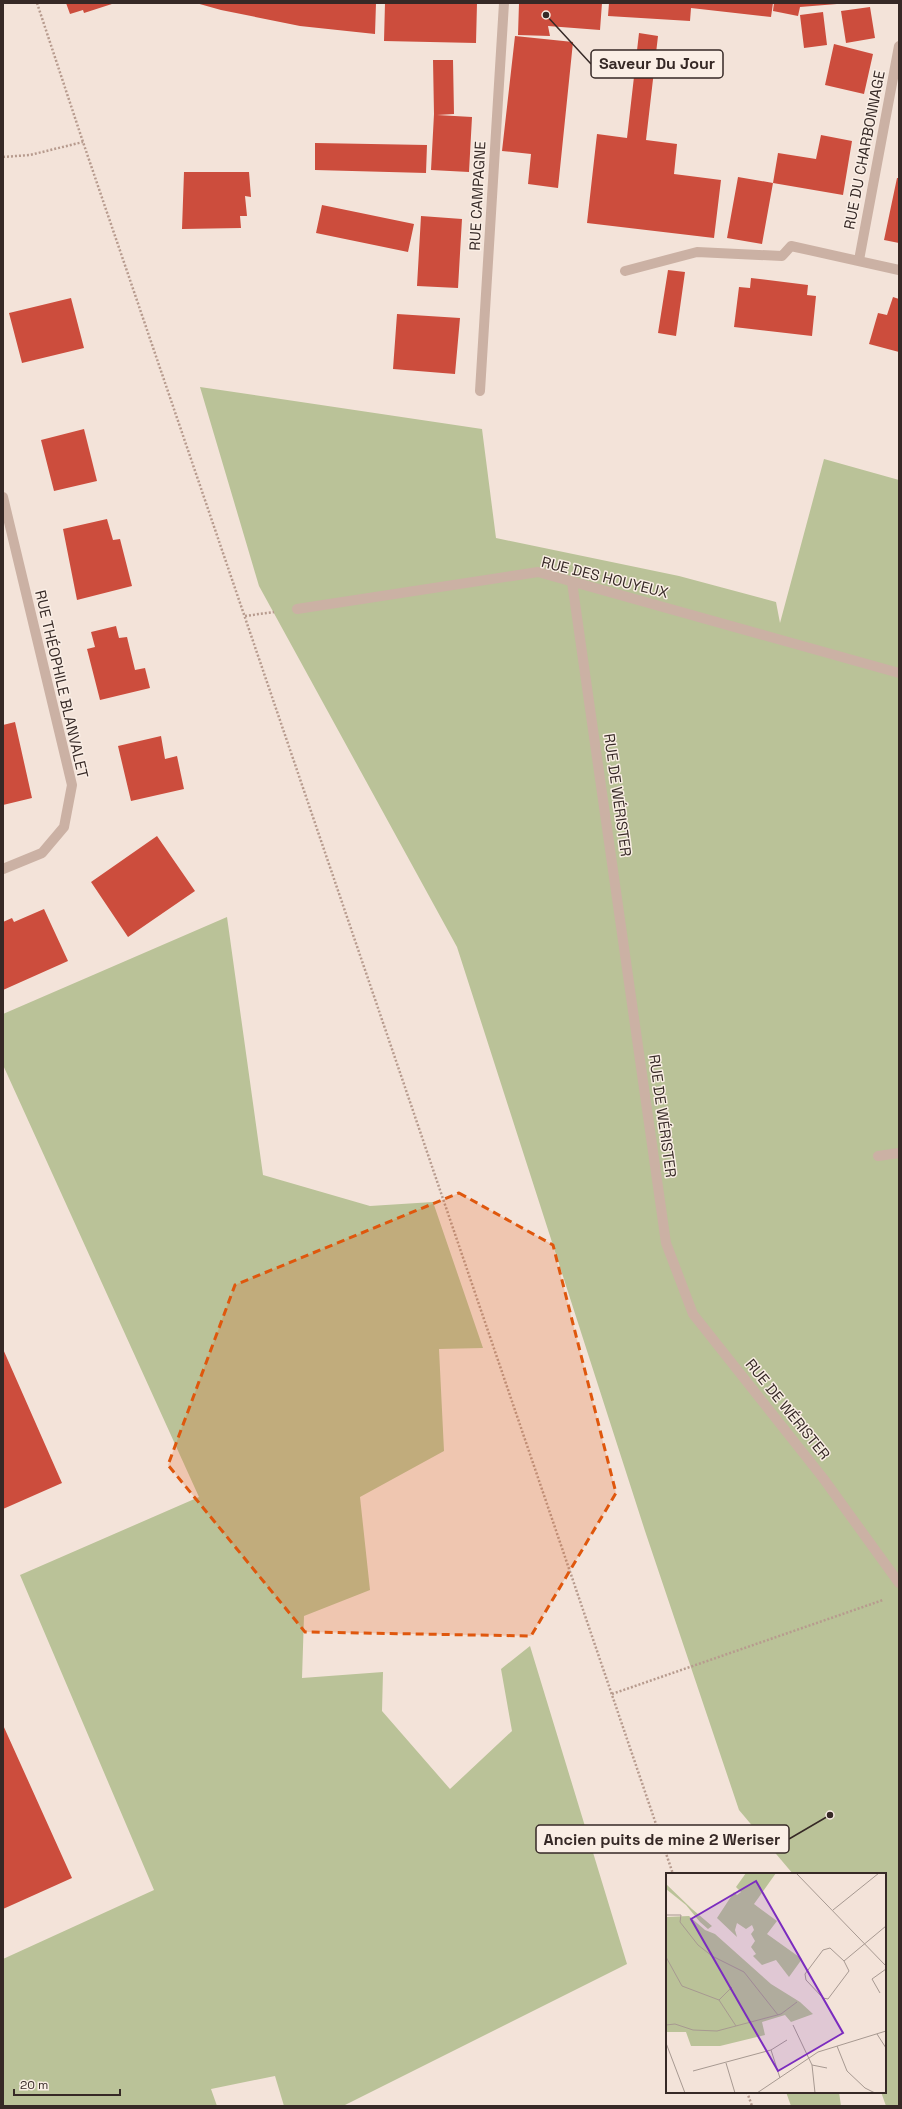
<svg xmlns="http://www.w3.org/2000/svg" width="902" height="2109" font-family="'Space Grotesk',sans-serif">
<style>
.green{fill:#bac298}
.building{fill:#cc4d3d}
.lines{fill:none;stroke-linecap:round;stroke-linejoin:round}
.path{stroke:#b79b8e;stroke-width:2.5;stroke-dasharray:2 2;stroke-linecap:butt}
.minor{stroke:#cbb1a4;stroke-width:10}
.marked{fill:#df570d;fill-opacity:0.2;stroke:#df570d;stroke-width:3;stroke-dasharray:8 5;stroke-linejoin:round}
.labels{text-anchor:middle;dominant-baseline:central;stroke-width:3;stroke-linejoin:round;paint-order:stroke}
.street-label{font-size:15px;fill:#362926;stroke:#faeee5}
.inset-road{fill:none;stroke:#a79991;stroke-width:1}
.view{fill:#7b2cbf;fill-opacity:0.15;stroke:#7b2cbf;stroke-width:2}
.inset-edge{fill:none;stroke:#362926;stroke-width:2}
.leader{fill:none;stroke:#362926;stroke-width:1.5}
.callout-dot{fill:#362926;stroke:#faeee5;stroke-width:1.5}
.callout{fill:#faeee5;stroke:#362926;stroke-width:1.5}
.callout-label{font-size:16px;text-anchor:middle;font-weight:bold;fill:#362926}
</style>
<rect width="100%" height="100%" fill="#f3e3d9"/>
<path class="green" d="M 200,387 L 482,429 L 496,538 L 679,576 L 776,602 L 780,623 L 824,459 L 899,480 L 899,2106 L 886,2106 L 881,2092 L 885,2092 L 885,1874 L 793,1874 L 739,1810 L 645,1531 L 457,947 L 259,586 Z
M 227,917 L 263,1175 L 370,1206 L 433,1202 L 483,1348 L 439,1349 L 444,1451 L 360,1497 L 370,1590 L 304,1616 L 302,1678 L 383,1672 L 382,1711 L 450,1789 L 512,1731 L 501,1669 L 530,1646 L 627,1964 L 343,2106 L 284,2106 L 275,2076 L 211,2089 L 217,2106 L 3,2106 L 3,1959 L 154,1890 L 20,1575 L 199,1497 L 3,1065 L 3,1014 Z
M 786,2092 L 839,2092 L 841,2106 L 791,2106 Z"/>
<path class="building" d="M 66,3 L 115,3 L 84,13 L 83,10 L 70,14 Z
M 196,3 L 376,3 L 375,34 L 300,26 L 221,10 Z
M 385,3 L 477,3 L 476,43 L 384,41 Z
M 519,3 L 602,3 L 600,30 L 548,26 L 550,36 L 518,35 Z
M 609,3 L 773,3 L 771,17 L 691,8 L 690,21 L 608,16 Z
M 774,3 L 837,3 L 837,4 L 800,7 L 798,16 L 773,11 Z
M 870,7 L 875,38 L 846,43 L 841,11 Z
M 823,12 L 827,45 L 804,48 L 800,15 Z
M 639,33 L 658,36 L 646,140 L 677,144 L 674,174 L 721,180 L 714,238 L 587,223 L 597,134 L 627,138 Z
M 515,36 L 573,42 L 558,188 L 528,184 L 531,154 L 502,151 Z
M 834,44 L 873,54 L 864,94 L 825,85 Z
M 433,60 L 453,60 L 454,114 L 437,115 L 472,117 L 469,172 L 431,170 L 434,114 Z
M 821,135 L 852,141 L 843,195 L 773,183 L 778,153 L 816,159 Z
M 315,143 L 427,145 L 426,173 L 315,170 Z
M 184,172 L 249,172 L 251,197 L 245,196 L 247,216 L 240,216 L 241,228 L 182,229 Z
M 738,177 L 773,183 L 762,244 L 727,238 Z
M 897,178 L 899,178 L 899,243 L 884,240 Z
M 322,205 L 414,224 L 408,252 L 316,233 Z
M 421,216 L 462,219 L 458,288 L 417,286 Z
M 668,270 L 685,272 L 676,336 L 658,333 Z
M 751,278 L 808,285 L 807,295 L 816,296 L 812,336 L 734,327 L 739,287 L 750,288 Z
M 893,297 L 899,299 L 899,352 L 869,344 L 878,313 L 887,315 Z
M 71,298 L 84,348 L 22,363 L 9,313 Z
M 397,314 L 460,318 L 455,374 L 393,369 Z
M 84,429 L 97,481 L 54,491 L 41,440 Z
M 107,519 L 113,540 L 120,539 L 132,586 L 77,600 L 63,529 Z
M 116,626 L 119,638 L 127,637 L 135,670 L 145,668 L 150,688 L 100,700 L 87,649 L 95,647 L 91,632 Z
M 15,722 L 32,798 L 3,805 L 3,725 Z
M 161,736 L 165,759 L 177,756 L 184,789 L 131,801 L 118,746 Z
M 157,836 L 195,891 L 128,937 L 91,882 Z
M 44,909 L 68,961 L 3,990 L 3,922 L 12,918 L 14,922 Z
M 3,1349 L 62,1483 L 3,1509 Z
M 3,1725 L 72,1878 L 3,1909 Z"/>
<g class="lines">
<path class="path" d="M 37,3 L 83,142 L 673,1874
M 3,157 L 30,155 L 83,142
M 245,616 L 274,612
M 612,1694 L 883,1600
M 747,2092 L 752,2106"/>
<path class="minor" d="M 859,260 L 899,46
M 625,271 L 697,252 L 782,256 L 791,246 L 899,270
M 480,391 L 504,3
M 3,497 L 72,785 L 64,827 L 42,853 L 3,869
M 572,582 L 666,1243 L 693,1314 L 823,1478 L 899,1583
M 297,609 L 538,572 L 899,673
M 878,1156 L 899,1153"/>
</g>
<path class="marked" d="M 459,1193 L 553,1245 L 616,1493 L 531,1636 L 305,1632 L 168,1465 L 235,1285 Z"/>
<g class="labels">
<g class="street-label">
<text transform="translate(864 150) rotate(-79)">RUE DU CHARBONNAGE</text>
<text transform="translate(477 196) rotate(-87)">RUE CAMPAGNE</text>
<text transform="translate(605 577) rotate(14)">RUE DES HOUYEUX</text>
<text transform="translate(62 684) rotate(77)">RUE THÉOPHILE BLANVALET</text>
<text transform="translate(618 795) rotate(82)">RUE DE WÉRISTER</text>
<text transform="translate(663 1116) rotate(82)">RUE DE WÉRISTER</text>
<text transform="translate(788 1409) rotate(51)">RUE DE WÉRISTER</text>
</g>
</g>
<g transform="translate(666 1873)">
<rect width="220" height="220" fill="#f3e3d9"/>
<path d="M 80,0 L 110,0 L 88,31 L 111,48 L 101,61 L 136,86 L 123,104 L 110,87 L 96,92 L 87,83 L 90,81 L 85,74 L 89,68 L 85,61 L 88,57 L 86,52 L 80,56 L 71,50 L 69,57 L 71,64 L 51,45 L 68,19 L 71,22 L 75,19 L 70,14 ZM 0,11 L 26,36 L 46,53 L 42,56 L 34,49 L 20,32 L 0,16 ZM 23,43 L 39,57 L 49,61 L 105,111 L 134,129 L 147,141 L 125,149 L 119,142 L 96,149 L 99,162 L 54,173 L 25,173 L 20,159 L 0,159 L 0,44 Z" fill="#bac298"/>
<path class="inset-road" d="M 130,0 L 220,93M 167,37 L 213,0M 0,42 L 15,42 L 14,49 L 32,72 L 46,83 L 78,99 L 112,142M 0,84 L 16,113 L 53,127 L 70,153M 178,88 L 183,98 L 162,126 L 157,125 L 140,107 L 139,101 L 157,77 L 164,75 L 178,88 L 220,53M 214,120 L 206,106 L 220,96M 53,127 L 66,114M 0,152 L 9,151 L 27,157 L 51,158 L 115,141 L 131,129M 127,152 L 146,192 L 149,220M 211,161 L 220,175M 0,170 L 19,220M 171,173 L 181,198 L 199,215 L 209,220M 105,177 L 114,205M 60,190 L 69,220M 146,192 L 161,195M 27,198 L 105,177 L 121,167M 91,220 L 152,179 L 220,158"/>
<path class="view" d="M 90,8 L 177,160 L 112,198 L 25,46 Z"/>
<rect width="220" height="220" class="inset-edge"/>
</g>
<path class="leader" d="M546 15L591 64M830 1815L789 1839"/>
<g class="callout-dot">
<circle cx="546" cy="15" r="4"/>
<circle cx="830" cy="1815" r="4"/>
</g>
<g class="callout">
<rect x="591" y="50" width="132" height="28" rx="4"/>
<rect x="536" y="1825" width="253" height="28" rx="4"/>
</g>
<g class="callout-label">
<text x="657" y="69">Saveur Du Jour</text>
<text x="662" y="1845">Ancien puits de mine 2 Weriser</text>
</g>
<rect width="902" height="2109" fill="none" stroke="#362926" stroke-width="8"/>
<path d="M14 2089v6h106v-6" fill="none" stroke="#362926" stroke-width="2"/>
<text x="20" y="2089" font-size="12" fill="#362926" stroke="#faeee5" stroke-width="3" paint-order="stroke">20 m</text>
</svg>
